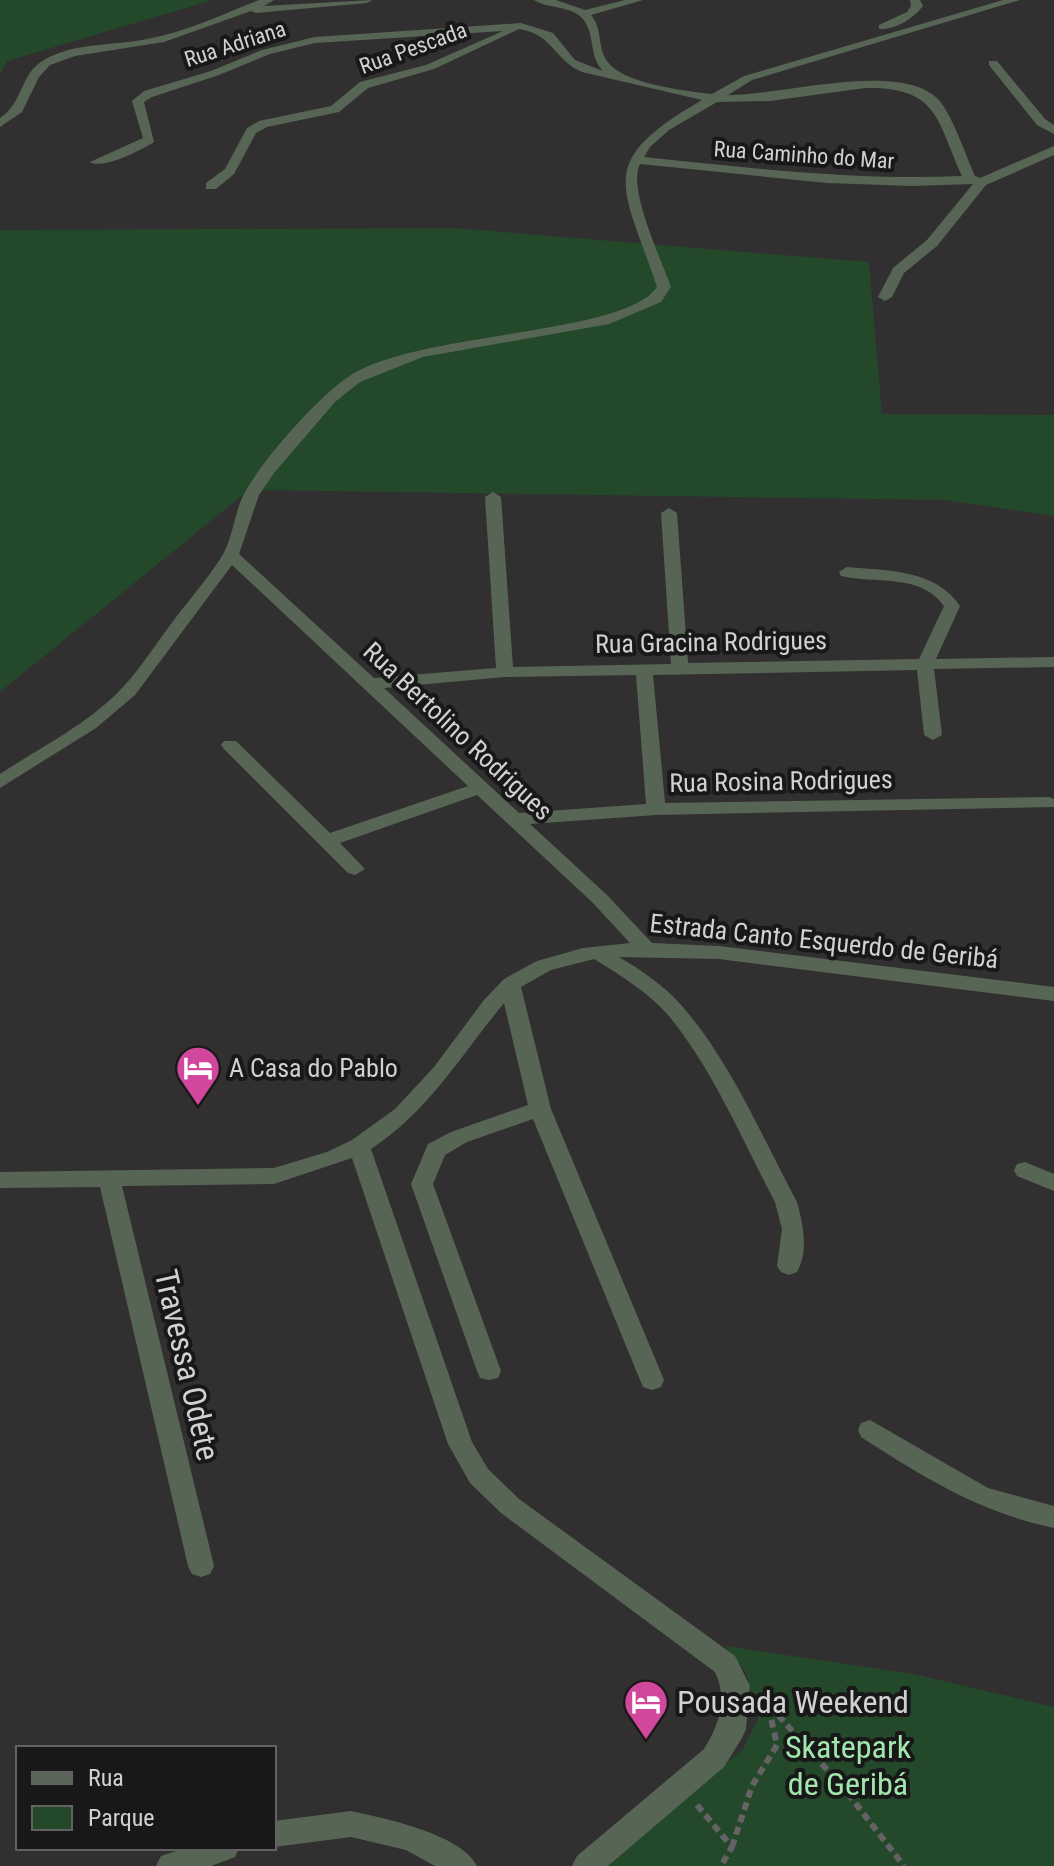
<svg xmlns="http://www.w3.org/2000/svg" width="1054" height="1866" font-family="'Roboto Condensed',sans-serif">
<style>
.green{fill:#23482a}
.lines{fill:none;stroke-linecap:round;stroke-linejoin:round}
.path{stroke:#646264;stroke-width:6;stroke-dasharray:8 5;stroke-linecap:butt}
.street{fill:#576654;fill-rule:evenodd}
.labels{text-anchor:middle;dominant-baseline:central;stroke-width:8;stroke-linejoin:round;paint-order:stroke}
.far-street-label{font-size:22px;fill:#d2d1d2;stroke:#191819}
.street-label{font-size:26px;fill:#d2d1d2;stroke:#191819}
.poi-label{font-size:26px;fill:#d2d1d2;stroke:#191819;text-anchor:start}
.near-street-label{font-size:32px;fill:#d2d1d2;stroke:#191819}
.near-poi-label{font-size:32px;fill:#d2d1d2;stroke:#191819;text-anchor:start}
.near-park-label{font-size:32px;fill:#a1e7ad;stroke:#191819}
</style>
<rect width="100%" height="100%" fill="#322f31"/>
<path class="green" d="M 0,0 L 213,0 L 7,61 L 0,74 Z
M 454,228 L 869,262 L 882,414 L 1054,415 L 1054,516 L 944,500 L 249,490 L 0,692 L 0,230 Z
M 725,1646 L 914,1674 L 1054,1707 L 1054,1866 L 608,1866 L 742,1750 L 759,1717 L 746,1673 Z"/>
<g class="lines">
<path class="path" d="M 761,1696 L 846,1791 L 904,1866
M 697,1805 L 732,1847 L 721,1866
M 732,1847 L 752,1786 L 777,1745 L 767,1700"/>
<path class="street" d="M 259,0 L 274,0 L 264,6 L 372,0 L 367,3 L 256,13 L 251,11 L 164,42 L 75,56 L 50,65 L 39,77 L 22,112 L 0,127 L 0,118 C 23,104 20,73 44,60 C 75,42 113,46 147,39 C 186,32 223,14 259,0 Z
M 534,0 L 556,0 L 585,10 L 625,0 L 643,0 L 591,15 C 603,29 597,47 607,61 C 622,84 686,91 712,94 L 744,76 L 1003,0 L 1020,0 L 752,80 L 728,95 C 781,96 898,60 938,99 C 952,114 966,156 975,176 L 980,178 L 1054,146 L 1054,155 L 986,185 L 937,246 L 904,273 L 892,297 L 885,301 L 878,297 L 893,268 L 927,240 L 973,184 L 912,186 L 827,183 L 640,164 C 627,188 662,261 671,287 L 661,302 L 609,324 L 423,357 L 360,382 L 335,402 L 274,473 L 259,495 L 239,554 L 374,678 L 496,668 L 485,497 L 493,492 L 501,497 L 513,667 L 671,664 L 661,513 L 669,508 L 677,513 L 688,663 L 919,659 L 944,606 C 921,573 875,584 841,576 L 839,572 L 847,567 C 888,571 935,569 960,606 L 936,659 L 1054,657 L 1054,667 L 934,669 L 942,735 L 933,740 L 924,735 L 917,670 L 653,675 L 665,803 L 1049,797 L 1054,799 L 1054,807 L 656,815 L 530,824 L 607,895 L 652,943 L 719,946 L 1054,987 L 1054,1001 L 719,959 L 619,957 C 641,970 665,986 682,1006 C 731,1062 762,1137 797,1202 C 803,1224 809,1251 797,1272 L 789,1275 L 781,1272 L 777,1266 L 782,1229 L 775,1202 C 742,1140 713,1069 668,1015 C 648,992 620,975 594,959 L 551,970 L 521,987 L 551,1109 L 664,1380 L 661,1387 L 652,1390 L 643,1387 L 640,1380 L 533,1119 L 467,1142 L 445,1155 L 433,1184 L 501,1371 L 498,1378 L 489,1380 L 480,1378 L 477,1371 L 411,1184 L 428,1144 L 451,1132 L 528,1105 L 504,1003 C 461,1055 429,1111 371,1149 L 472,1442 L 488,1469 L 519,1499 L 735,1656 L 750,1686 L 746,1729 L 742,1738 L 724,1767 L 608,1866 L 572,1866 L 577,1856 L 704,1749 C 719,1725 728,1699 715,1672 L 501,1513 L 470,1483 L 448,1444 L 352,1158 L 274,1184 L 122,1186 L 214,1566 L 210,1574 L 201,1577 L 192,1574 L 188,1566 L 100,1187 L 0,1188 L 0,1172 L 274,1168 L 327,1152 L 352,1140 L 395,1109 L 434,1067 L 484,1000 L 504,979 L 537,961 L 583,948 L 630,943 L 593,903 L 477,795 L 340,843 L 365,869 L 355,875 L 348,873 L 224,749 L 221,745 L 224,741 L 236,741 L 330,833 L 468,786 L 232,565 L 135,695 L 96,728 L 0,788 L 0,774 C 41,747 90,723 123,687 C 141,668 155,645 171,624 C 187,602 207,580 222,556 C 233,538 234,513 244,494 C 262,460 316,399 348,377 C 415,331 624,336 657,287 C 622,182 594,163 702,100 L 582,72 C 554,60 553,34 519,29 L 434,69 L 368,88 L 339,112 L 267,127 L 256,133 L 234,174 L 216,189 L 206,189 L 206,183 L 225,169 L 247,128 L 259,121 L 331,106 L 360,82 L 426,65 L 503,31 L 315,43 L 270,54 L 219,75 L 152,97 L 144,102 L 154,142 C 142,150 102,170 90,162 L 143,138 L 132,101 L 144,91 L 211,71 L 262,50 L 315,37 L 521,23 L 553,33 L 575,60 L 603,71 C 588,56 596,33 582,18 C 569,5 548,9 534,0 ZM 865,88 C 938,87 936,118 962,176 C 856,181 750,168 644,157 L 650,147 L 669,130 L 717,102 L 770,101 ZM 636,675 L 646,804 L 519,813 L 384,688 L 505,677 Z
M 910,0 L 920,0 L 923,6 C 913,19 895,30 879,29 L 879,25 L 907,12 L 911,6 Z
M 989,61 L 997,61 L 1045,119 L 1054,125 L 1054,134 L 1037,125 L 989,65 Z
M 1025,1162 L 1054,1174 L 1054,1191 L 1017,1176 L 1014,1170 L 1017,1164 Z
M 870,1420 L 988,1488 L 1054,1506 L 1054,1528 C 981,1513 923,1477 861,1437 L 858,1430 L 861,1423 Z
M 351,1811 C 383,1818 462,1834 477,1866 L 435,1866 L 406,1850 L 351,1837 L 274,1847 L 274,1821 Z
M 185,1848 L 239,1848 L 235,1857 L 211,1866 L 156,1866 L 161,1856 Z"/>
</g>
<defs>
<g id="hotel-pin" transform="scale(2.3)"><path d="M0 17L-7.5 6A9.5 9.5 0 1 1 7.5 6Z" fill="#d1479c" stroke="#191819"/><path d="M-6-4.5h1.5V1H6V5H4.5V3h-9V5H-6ZM-4 0a1.8 1.8 0 1 1 3.6 0ZM.5 0V-2.5h3Q6-2.5 6 0Z" fill="#fff"/></g>
</defs>
<g fill-rule="evenodd">
<use href="#hotel-pin" x="198" y="1068"/>
<use href="#hotel-pin" x="646" y="1702"/>
</g>
<g class="labels">
<g class="far-street-label">
<text transform="translate(235 44) rotate(-18)">Rua Adriana</text>
<text transform="translate(413 48) rotate(-20)">Rua Pescada</text>
<text transform="translate(804 155) rotate(4)">Rua Caminho do Mar</text>
</g>
<g class="street-label">
<text transform="translate(711 642) rotate(-1)">Rua Gracina Rodrigues</text>
<text transform="translate(458 731) rotate(43)">Rua Bertolino Rodrigues</text>
<text transform="translate(781 781) rotate(-1)">Rua Rosina Rodrigues</text>
<text transform="translate(824 941) rotate(6)">Estrada Canto Esquerdo de Geribá</text>
</g>
<g class="poi-label">
<text x="229" y="1068">A Casa do Pablo</text>
</g>
<g class="near-street-label">
<text transform="translate(187 1365) rotate(77)">Travessa Odete</text>
</g>
<g class="near-poi-label">
<text x="677" y="1702">Pousada Weekend</text>
</g>
<g class="near-park-label">
<text x="848" y="1747">Skatepark<tspan x="848" dy="37">de Geribá</tspan></text>
</g>
</g>
<rect x="16" y="1746" width="260" height="104" fill="#191819" stroke="#636263" stroke-width="2"/>
<rect x="32" y="1772" width="40" height="12" fill="#576654" stroke="#636263" stroke-width="2"/>
<text x="88" y="1786" font-size="24" fill="#d2d1d2">Rua</text>
<rect x="32" y="1806" width="40" height="24" fill="#23482a" stroke="#636263" stroke-width="2"/>
<text x="88" y="1826" font-size="24" fill="#d2d1d2">Parque</text>
</svg>
